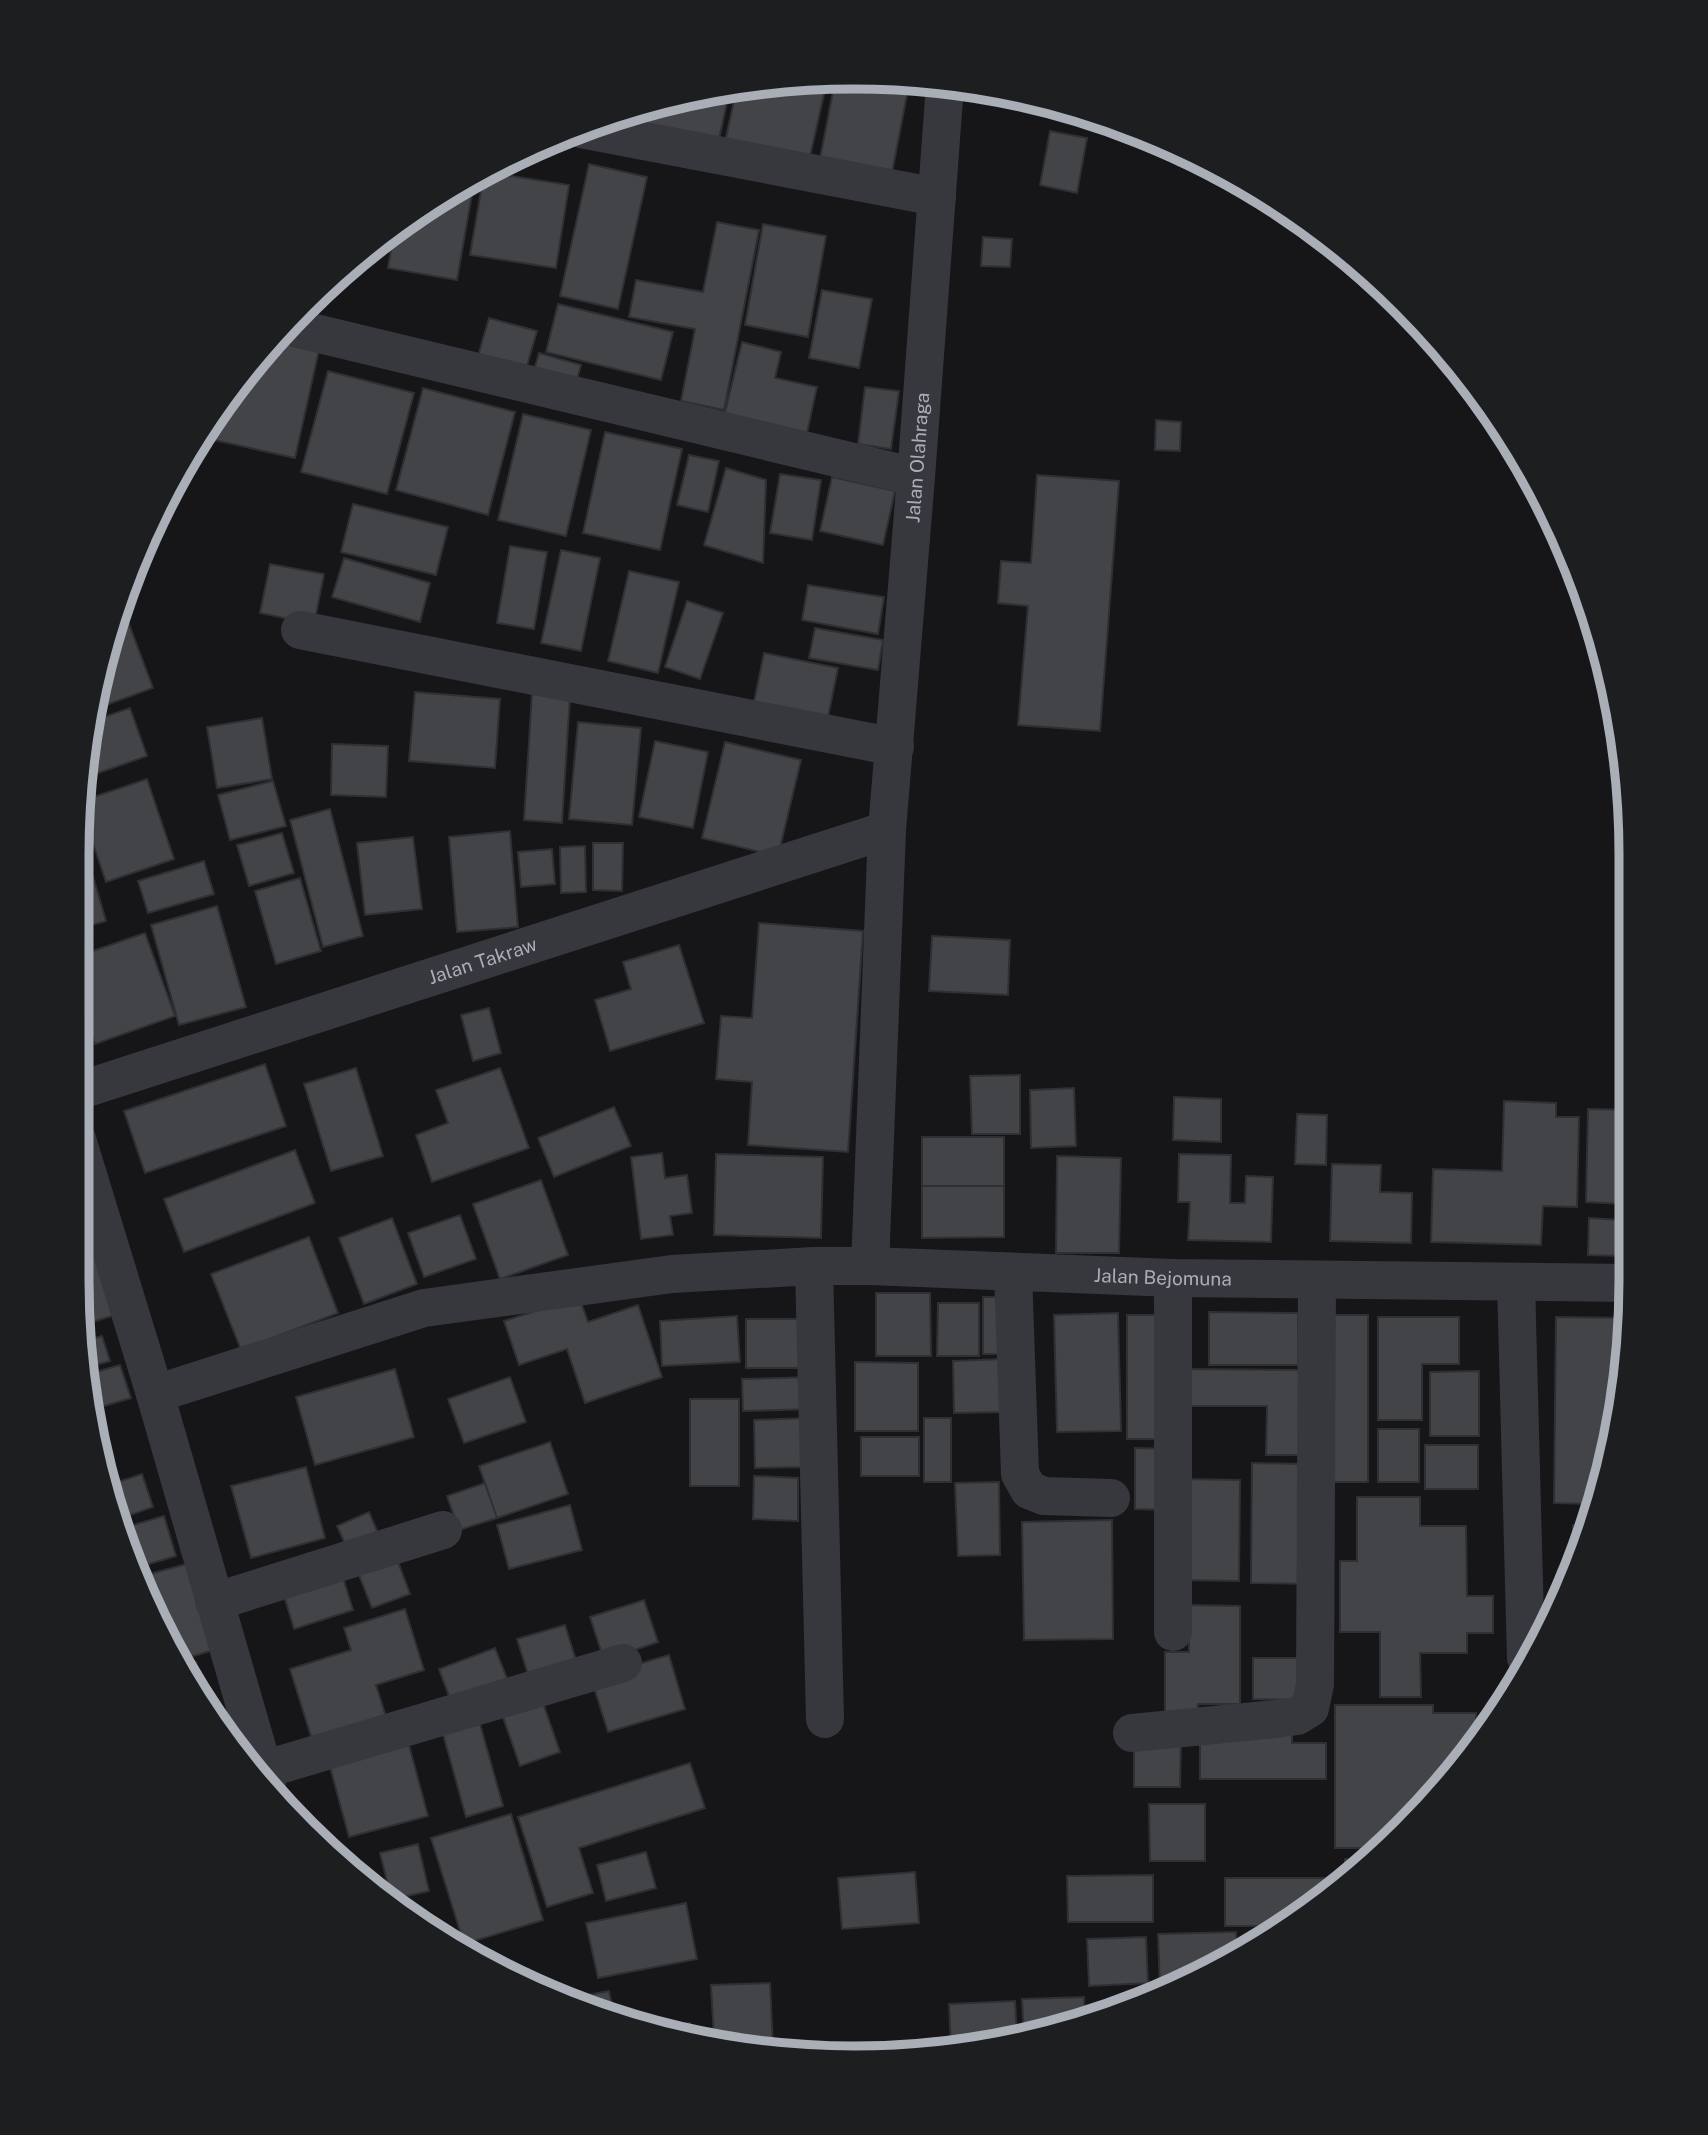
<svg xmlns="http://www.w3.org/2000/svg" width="1708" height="2135" font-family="'Public Sans',sans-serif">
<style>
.building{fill:#434448;stroke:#303034;stroke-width:2}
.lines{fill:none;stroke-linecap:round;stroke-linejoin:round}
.minor{stroke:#37383d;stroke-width:38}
.labels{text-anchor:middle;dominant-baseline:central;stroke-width:5;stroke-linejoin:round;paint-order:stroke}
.street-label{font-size:19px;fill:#a9aeb7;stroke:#111113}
.rim{fill:none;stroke:#a9aeb7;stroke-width:9}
</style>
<rect width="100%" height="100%" fill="#161618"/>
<path class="building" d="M 905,79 L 910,79 L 891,178 L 819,164 L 835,81 Z
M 827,81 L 809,161 L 725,142 L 737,87 L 753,84 Z
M 730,89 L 717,148 L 605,118 Z
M 1050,131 L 1087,138 L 1077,193 L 1040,185 Z
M 589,164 L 647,177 L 618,309 L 560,296 Z
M 486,172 L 569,185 L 556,268 L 470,255 L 484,173 Z
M 475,177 L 457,280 L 388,268 L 394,232 L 466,181 Z
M 717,222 L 759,230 L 724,410 L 681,401 L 695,329 L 629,317 L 636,280 L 703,292 Z
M 763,224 L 826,236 L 808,337 L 745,325 Z
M 983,237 L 1012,239 L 1010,267 L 981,266 Z
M 822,290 L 872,299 L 859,368 L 809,358 Z
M 558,304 L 673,332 L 661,380 L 546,352 Z
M 489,318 L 537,331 L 524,376 L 476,363 Z
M 272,340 L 319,350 L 295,458 L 214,440 L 220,411 Z
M 742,342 L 781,352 L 775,378 L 817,387 L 807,433 L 722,425 Z
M 539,353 L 581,365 L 573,393 L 531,381 Z
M 328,371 L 414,393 L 387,494 L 301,472 Z
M 865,387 L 899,391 L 891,449 L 858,444 Z
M 423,388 L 515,412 L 488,515 L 396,490 Z
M 523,414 L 591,430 L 566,536 L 498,520 Z
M 1156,420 L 1181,422 L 1180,451 L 1155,450 Z
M 605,432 L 682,449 L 660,550 L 583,533 Z
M 689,455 L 719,461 L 708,512 L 677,505 Z
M 726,468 L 766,480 L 763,563 L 704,545 Z
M 780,474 L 821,480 L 812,540 L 770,533 Z
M 1037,475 L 1119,481 L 1100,731 L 1018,725 L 1028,606 L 998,603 L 1001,561 L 1031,563 Z
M 832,477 L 895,491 L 883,545 L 820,531 Z
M 353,504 L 448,527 L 436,575 L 341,552 Z
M 510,546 L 547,552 L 534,629 L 497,623 Z
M 561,550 L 600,558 L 581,651 L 541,643 Z
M 344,558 L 430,583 L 420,622 L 332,597 Z
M 270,564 L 324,574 L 314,624 L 260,613 Z
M 629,571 L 679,582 L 658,673 L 608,661 Z
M 808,585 L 884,597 L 878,634 L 802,620 Z
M 687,601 L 723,613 L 700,679 L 665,667 Z
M 126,616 L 153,688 L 98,708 L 115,620 Z
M 815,628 L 883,640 L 878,670 L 809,658 Z
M 764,653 L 838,668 L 827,722 L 753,707 Z
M 415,692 L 500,699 L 495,768 L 409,761 Z
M 532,694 L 570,696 L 562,823 L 524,820 Z
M 130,708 L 147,756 L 84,778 L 95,720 Z
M 262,718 L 272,779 L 217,788 L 207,727 Z
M 578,722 L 641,728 L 632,825 L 569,819 Z
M 655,741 L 708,752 L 693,828 L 639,817 Z
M 725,742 L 801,760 L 778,856 L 702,838 Z
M 332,744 L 388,746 L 386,797 L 331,795 Z
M 147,779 L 174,859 L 106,882 L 79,802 Z
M 273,781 L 286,826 L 230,840 L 218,795 Z
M 330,809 L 363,936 L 323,947 L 290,820 Z
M 510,831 L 518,927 L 457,932 L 449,837 Z
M 282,833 L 294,873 L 249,886 L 237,845 Z
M 81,835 L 106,921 L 78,929 L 79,836 Z
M 413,837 L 422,909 L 365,915 L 357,843 Z
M 593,843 L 623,843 L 622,891 L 593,890 Z
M 585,846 L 586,892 L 561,893 L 560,847 Z
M 552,849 L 555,884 L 521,887 L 518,852 Z
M 204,861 L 214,894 L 148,913 L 138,881 Z
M 300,878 L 321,951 L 276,964 L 255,891 Z
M 217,906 L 246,1007 L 179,1025 L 151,925 Z
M 759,923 L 863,931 L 848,1152 L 748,1145 L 752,1082 L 716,1079 L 721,1016 L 752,1018 Z
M 145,933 L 175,1016 L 95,1044 L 78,993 L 78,956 Z
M 932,936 L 1010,940 L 1008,995 L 929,991 Z
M 679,945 L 704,1023 L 610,1051 L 595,1000 L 631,989 L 623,962 Z
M 489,1008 L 501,1053 L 473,1061 L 461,1015 Z
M 265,1064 L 286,1126 L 145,1173 L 124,1111 Z
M 356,1068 L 383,1156 L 331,1171 L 304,1084 Z
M 500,1068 L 529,1148 L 432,1182 L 416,1135 L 448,1123 L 436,1090 Z
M 1020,1075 L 1020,1134 L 972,1134 L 970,1076 Z
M 1074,1088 L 1076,1146 L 1031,1148 L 1030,1090 Z
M 1174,1097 L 1221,1099 L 1221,1142 L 1173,1140 Z
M 1504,1101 L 1556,1103 L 1556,1117 L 1579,1117 L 1577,1207 L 1543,1206 L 1541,1245 L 1431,1242 L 1433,1169 L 1502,1171 Z
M 614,1107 L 631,1146 L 554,1177 L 538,1138 Z
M 1588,1109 L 1630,1110 L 1631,1262 L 1623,1262 L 1624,1204 L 1586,1202 Z
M 1297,1114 L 1327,1115 L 1326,1165 L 1295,1164 Z
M 922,1137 L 1004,1137 L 1004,1186 L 922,1186 Z
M 295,1150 L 315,1203 L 184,1252 L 164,1199 Z
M 662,1153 L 665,1178 L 687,1175 L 692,1213 L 670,1216 L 673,1235 L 641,1239 L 631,1157 Z
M 716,1154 L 823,1157 L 821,1238 L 714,1235 Z
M 1179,1154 L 1231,1155 L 1230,1203 L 1245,1203 L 1246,1176 L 1273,1177 L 1271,1242 L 1188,1240 L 1190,1202 L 1178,1202 Z
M 1057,1156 L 1121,1158 L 1119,1253 L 1056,1253 Z
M 1332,1164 L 1381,1165 L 1380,1192 L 1412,1193 L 1411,1243 L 1330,1241 Z
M 541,1180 L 568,1255 L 500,1279 L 473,1204 Z
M 922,1186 L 1004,1186 L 1004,1237 L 922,1238 Z
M 460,1215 L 476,1259 L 424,1277 L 408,1233 Z
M 392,1218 L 417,1284 L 364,1304 L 339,1238 Z
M 1589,1218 L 1620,1220 L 1619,1256 L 1588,1255 Z
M 94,1237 L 118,1314 L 83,1325 L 77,1281 L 77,1243 Z
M 309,1237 L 338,1313 L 241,1350 L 211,1274 Z
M 876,1293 L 930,1293 L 931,1356 L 876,1356 Z
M 579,1297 L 588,1322 L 638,1305 L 662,1377 L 585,1403 L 567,1349 L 519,1365 L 504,1321 Z
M 983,1297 L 1006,1297 L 1006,1354 L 983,1354 Z
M 938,1303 L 979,1303 L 979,1356 L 937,1356 Z
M 1209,1312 L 1298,1313 L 1298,1365 L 1209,1365 Z
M 1118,1313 L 1121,1431 L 1057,1432 L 1054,1315 Z
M 1127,1315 L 1164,1315 L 1164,1439 L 1127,1439 Z
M 1330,1315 L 1368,1315 L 1368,1482 L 1330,1482 Z
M 737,1316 L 740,1362 L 662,1366 L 660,1321 Z
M 1378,1317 L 1459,1317 L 1459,1364 L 1422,1364 L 1422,1420 L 1378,1420 Z
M 1556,1317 L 1627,1318 L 1619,1398 L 1606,1398 L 1606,1467 L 1594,1504 L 1554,1503 Z
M 746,1319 L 809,1319 L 809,1368 L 746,1368 Z
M 102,1336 L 110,1361 L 88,1367 L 85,1341 Z
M 1003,1359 L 1004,1412 L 954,1413 L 953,1361 Z
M 855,1362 L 918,1363 L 918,1431 L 855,1431 Z
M 120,1365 L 131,1398 L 94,1409 L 89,1374 Z
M 395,1369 L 414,1437 L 315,1465 L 296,1397 Z
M 1186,1369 L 1313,1370 L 1313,1455 L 1266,1455 L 1267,1406 L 1186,1406 Z
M 1479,1371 L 1479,1436 L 1430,1436 L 1430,1372 Z
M 510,1377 L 526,1422 L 464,1443 L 448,1399 Z
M 813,1377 L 815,1409 L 743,1411 L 742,1379 Z
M 690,1399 L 739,1399 L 739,1486 L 690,1486 Z
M 1609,1410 L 1618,1410 L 1616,1432 L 1609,1456 Z
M 807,1418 L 809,1467 L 755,1468 L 754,1420 Z
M 924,1418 L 951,1418 L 951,1482 L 924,1482 Z
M 1378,1429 L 1419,1429 L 1419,1482 L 1378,1482 Z
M 861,1437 L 919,1437 L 919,1476 L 861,1476 Z
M 550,1442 L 568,1494 L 497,1518 L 479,1466 Z
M 1425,1445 L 1478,1445 L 1478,1489 L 1425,1489 Z
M 1135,1448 L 1169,1449 L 1169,1510 L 1135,1509 Z
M 1252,1463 L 1303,1464 L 1313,1584 L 1251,1583 Z
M 306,1467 L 325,1538 L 251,1558 L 231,1486 Z
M 142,1474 L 153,1507 L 119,1519 L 105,1486 Z
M 754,1476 L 798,1478 L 798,1521 L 753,1519 Z
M 1182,1479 L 1240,1480 L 1239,1581 L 1181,1580 Z
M 999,1482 L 1000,1555 L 958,1556 L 955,1483 Z
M 485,1483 L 497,1518 L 459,1530 L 447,1496 Z
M 1357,1497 L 1420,1497 L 1420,1526 L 1466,1526 L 1467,1596 L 1493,1596 L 1493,1633 L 1467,1633 L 1467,1653 L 1420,1653 L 1421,1697 L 1380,1697 L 1380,1632 L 1340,1632 L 1340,1561 L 1357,1561 Z
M 570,1505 L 582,1550 L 509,1569 L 497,1525 Z
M 369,1512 L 381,1540 L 349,1553 L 337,1526 Z
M 164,1516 L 176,1556 L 139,1567 L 123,1528 Z
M 1112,1520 L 1113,1639 L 1024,1640 L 1022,1522 Z
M 1573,1525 L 1588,1525 L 1572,1576 Z
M 394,1551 L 410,1594 L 372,1608 L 355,1565 Z
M 198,1561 L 223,1647 L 177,1661 L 142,1576 Z
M 341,1571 L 353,1610 L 294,1629 L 282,1589 Z
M 644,1600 L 658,1642 L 604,1660 L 590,1617 Z
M 1189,1605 L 1240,1606 L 1240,1704 L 1198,1704 L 1198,1719 L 1165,1719 L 1165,1652 L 1189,1652 Z
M 405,1609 L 424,1670 L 376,1685 L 388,1723 L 314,1746 L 290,1669 L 351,1650 L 344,1628 Z
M 565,1625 L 579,1670 L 531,1684 L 517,1639 Z
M 495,1648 L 510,1686 L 453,1707 L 439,1669 Z
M 669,1655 L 685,1709 L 608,1732 L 591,1678 Z
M 1253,1658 L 1303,1658 L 1303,1700 L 1253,1699 Z
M 196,1662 L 208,1704 L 180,1667 Z
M 543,1703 L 560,1752 L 520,1766 L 503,1717 Z
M 1335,1705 L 1433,1705 L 1433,1713 L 1476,1713 L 1476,1744 L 1471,1754 L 1383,1848 L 1335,1848 Z
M 480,1724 L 503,1806 L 466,1817 L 443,1734 Z
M 1200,1728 L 1292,1728 L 1292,1743 L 1326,1743 L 1326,1779 L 1200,1779 Z
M 1134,1736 L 1181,1736 L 1180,1787 L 1134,1787 Z
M 409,1745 L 428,1816 L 349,1837 L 330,1767 Z
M 690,1763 L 705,1808 L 579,1848 L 593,1893 L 547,1907 L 518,1817 Z
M 1149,1804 L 1205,1804 L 1205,1861 L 1150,1861 Z
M 511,1814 L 543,1920 L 464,1944 L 431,1838 Z
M 418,1844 L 429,1891 L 394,1899 L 391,1897 L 380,1853 Z
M 646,1852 L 656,1888 L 606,1901 L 597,1865 Z
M 1345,1859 L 1372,1859 L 1345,1881 Z
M 915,1872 L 919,1923 L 842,1929 L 838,1878 Z
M 1153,1875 L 1153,1922 L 1068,1922 L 1067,1876 Z
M 1225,1878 L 1338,1878 L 1338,1885 L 1276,1930 L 1276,1926 L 1225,1926 Z
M 686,1903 L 697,1959 L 598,1978 L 586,1923 Z
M 1236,1932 L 1237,1956 L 1160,1988 L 1158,1934 Z
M 1146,1937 L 1148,1983 L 1089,1986 L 1087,1939 Z
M 473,1948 L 476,1958 L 461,1951 Z
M 770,1983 L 773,2047 L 714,2039 L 711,1985 Z
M 609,1991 L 614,2015 L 571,1998 Z
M 1084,1997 L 1085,2019 L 1055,2032 L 1024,2036 L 1022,1999 Z
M 1015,2001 L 1017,2037 L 951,2045 L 949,2004 Z
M 690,2023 L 690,2036 L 653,2031 L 640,2026 Z"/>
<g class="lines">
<g class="minor">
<path d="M 581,129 L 937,197"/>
<path d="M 286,326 L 916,477"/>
<path d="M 300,630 L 895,747"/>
<path id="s1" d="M 78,1091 L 887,830"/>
<path d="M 77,1139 L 155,1394 L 267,1782"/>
<path d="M 814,1266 L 825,1719"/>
<path id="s2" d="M 870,1266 L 887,830 L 916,477 L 945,85"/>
<path d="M 1013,1272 L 1020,1474 L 1029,1490 L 1044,1496 L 1111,1498"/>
<path d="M 1516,1282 L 1526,1658"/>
<path id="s3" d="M 155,1394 L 424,1308 L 672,1274 L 814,1266 L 870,1266 L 1173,1278 L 1631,1283"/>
<path d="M 214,1602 L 443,1530"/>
<path d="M 1173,1632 L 1173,1278"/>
<path d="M 1132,1733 L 1276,1719 L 1297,1716 L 1310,1708 L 1315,1684 L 1317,1280"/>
<path d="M 259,1771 L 623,1663"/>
</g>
</g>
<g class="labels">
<g class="street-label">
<text stroke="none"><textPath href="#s2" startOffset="810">Jalan Olahraga</textPath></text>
<text stroke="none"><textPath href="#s1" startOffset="425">Jalan Takraw</textPath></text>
<text stroke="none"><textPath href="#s3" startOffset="1024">Jalan Bejomuna</textPath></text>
</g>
</g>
<path d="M0 0H1708V2135H0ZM854 89H854A765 765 0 0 1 1619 854V1281A765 765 0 0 1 854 2046H854A765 765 0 0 1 89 1281V854A765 765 0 0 1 854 89Z" fill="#1d1e20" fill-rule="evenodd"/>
<path class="rim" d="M854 89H854A765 765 0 0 1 1619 854V1281A765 765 0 0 1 854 2046H854A765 765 0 0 1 89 1281V854A765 765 0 0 1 854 89Z"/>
</svg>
